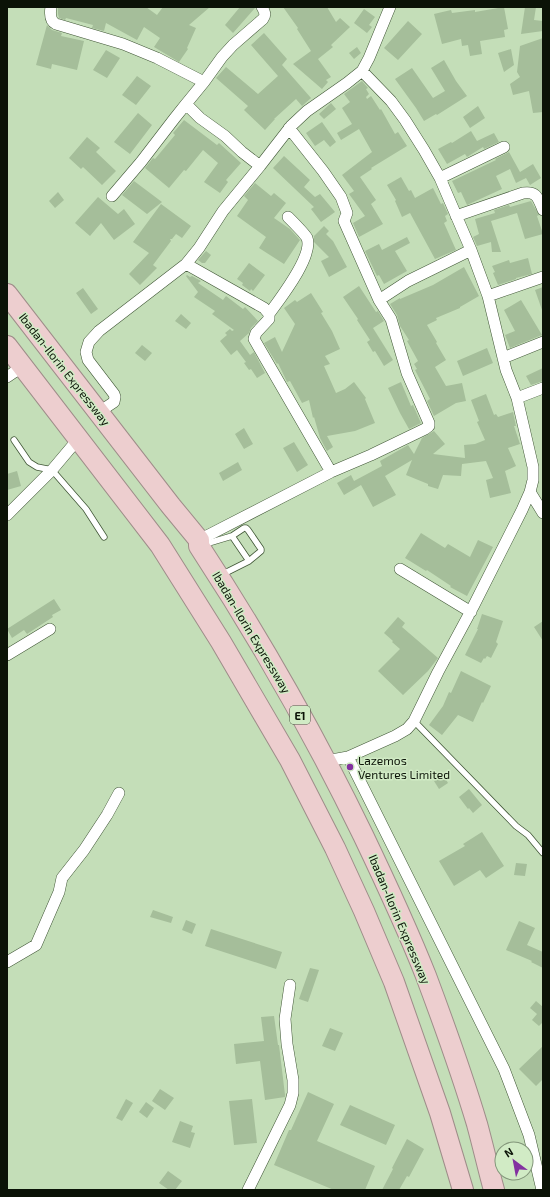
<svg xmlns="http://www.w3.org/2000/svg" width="550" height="1197" font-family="'Exo 2',sans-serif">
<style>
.building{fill:#a5be9a}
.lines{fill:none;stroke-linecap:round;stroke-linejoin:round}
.service-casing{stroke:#415737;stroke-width:7}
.minor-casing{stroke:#415737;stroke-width:12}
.motorway-casing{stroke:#9e8d89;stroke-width:22}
.service{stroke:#fff;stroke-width:5.5}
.minor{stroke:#fff;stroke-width:11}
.motorway{stroke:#edcecf;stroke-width:20}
.poi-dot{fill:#8331a0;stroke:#d1ebc5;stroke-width:1.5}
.labels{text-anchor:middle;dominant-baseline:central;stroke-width:3;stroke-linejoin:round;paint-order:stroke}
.shield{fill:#d1ebc5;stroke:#465440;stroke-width:1}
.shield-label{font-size:11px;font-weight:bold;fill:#0b1307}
.street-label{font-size:12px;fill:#0b1307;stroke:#d1ebc5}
.poi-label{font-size:12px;fill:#0b1307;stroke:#d1ebc5;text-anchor:start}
</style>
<rect width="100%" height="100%" fill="#c4deb8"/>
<path class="building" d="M 58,7 L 146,7 L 157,15 L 163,7 L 210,7 L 189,25 L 196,28 L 187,48 L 188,49 L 179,62 L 154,47 L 160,38 L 144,27 L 137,40 L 106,23 L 104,31 L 92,28 L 93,25 L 66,18 L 65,20 L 59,18 L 58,14 Z
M 240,7 L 255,8 L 233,33 L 225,25 Z
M 283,7 L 327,7 L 336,22 L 340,18 L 350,27 L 331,45 L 333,47 L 318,59 L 331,77 L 326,80 L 328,82 L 322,89 L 293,64 L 311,51 L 297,29 L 298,28 Z
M 504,7 L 508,29 L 504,30 L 505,37 L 480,41 L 482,54 L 470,56 L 468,45 L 462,46 L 461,39 L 442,44 L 434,14 L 451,10 L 452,13 L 475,10 L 475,12 Z
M 525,7 L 536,7 L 534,20 L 543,21 L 543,31 L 521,34 Z
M 364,9 L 375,17 L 369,25 L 372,27 L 367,33 L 354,23 Z
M 408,21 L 422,34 L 398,60 L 384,48 Z
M 47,25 L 52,30 L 62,33 L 61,36 L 84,41 L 77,70 L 52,64 L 51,69 L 36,65 Z
M 264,33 L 287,59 L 282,65 L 311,98 L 302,106 L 296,99 L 274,119 L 275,119 L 265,130 L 244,110 L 248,106 L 216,78 L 226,67 L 258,94 L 278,76 L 251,45 Z
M 543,38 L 543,112 L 533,113 L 529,91 L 513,95 L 510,84 L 520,77 L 517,72 L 520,46 Z
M 357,47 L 361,53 L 354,59 L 349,53 Z
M 511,49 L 514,65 L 504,72 L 498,53 Z
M 106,50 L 120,58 L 107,78 L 93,70 Z
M 444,60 L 456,81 L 467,96 L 437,115 L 436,114 L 424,121 L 416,108 L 395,79 L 412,68 L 433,98 L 445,91 L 431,68 Z
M 137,76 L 151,86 L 136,105 L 122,95 Z
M 362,81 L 368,88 L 366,89 L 369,94 L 366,97 L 367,99 L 371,96 L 380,110 L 381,109 L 395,134 L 398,132 L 407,146 L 371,168 L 372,169 L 360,177 L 376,200 L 371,204 L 383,224 L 359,237 L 353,223 L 365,216 L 349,194 L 354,191 L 342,175 L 372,152 L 359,129 L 341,140 L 337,133 L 352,124 L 342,108 L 350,102 L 344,94 Z
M 331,103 L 336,109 L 324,119 L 319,114 Z
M 478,106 L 485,118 L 470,128 L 463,117 Z
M 138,113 L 152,125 L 130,154 L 114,142 Z
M 184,120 L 217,145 L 219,143 L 241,163 L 226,180 L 228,182 L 220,193 L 204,182 L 218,163 L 203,150 L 186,171 L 184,170 L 169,188 L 145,168 L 153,158 L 155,159 L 175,135 L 173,133 Z
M 322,122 L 336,142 L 330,147 L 324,140 L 315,146 L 306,133 Z
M 471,131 L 477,141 L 494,133 L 499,142 L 484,149 L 483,147 L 467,157 L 465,154 L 447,164 L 438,149 L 451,142 L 452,143 Z
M 87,137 L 100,148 L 96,152 L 116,171 L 102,185 L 83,167 L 81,169 L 69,158 Z
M 509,152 L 520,172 L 533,164 L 541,178 L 530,185 L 526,178 L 516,183 L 510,169 L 496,176 L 502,189 L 467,205 L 461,192 L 458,193 L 452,181 L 496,160 L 495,159 Z
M 284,156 L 310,180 L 304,187 L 315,197 L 320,194 L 335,212 L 321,222 L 311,209 L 314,207 L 273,168 Z
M 401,177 L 409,191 L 411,190 L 415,198 L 433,188 L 441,204 L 443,203 L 448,214 L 445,216 L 447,221 L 444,223 L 456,250 L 435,259 L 410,213 L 402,217 L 395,201 L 396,200 L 387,185 Z
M 134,181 L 162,202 L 147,214 L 122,195 Z
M 255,183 L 271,196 L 274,193 L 286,203 L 274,218 L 290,229 L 300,240 L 284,264 L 259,248 L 266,237 L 237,216 L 248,200 L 244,196 Z
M 58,192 L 64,200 L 55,208 L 49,201 Z
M 98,197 L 118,214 L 124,209 L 135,224 L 114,240 L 101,223 L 90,236 L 75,223 Z
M 531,201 L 539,215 L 537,216 L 543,234 L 525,239 L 517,213 L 491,221 L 501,252 L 492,252 L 491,242 L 477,246 L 473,237 L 479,234 L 475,219 L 495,213 L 494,210 L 509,205 L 510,207 Z
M 161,204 L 191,226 L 182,238 L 176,234 L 172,239 L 170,239 L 171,241 L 153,265 L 157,268 L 140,285 L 129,274 L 149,253 L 133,242 Z
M 324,226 L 329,231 L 326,234 L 333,241 L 347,267 L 329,277 L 321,261 L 329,257 L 314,242 L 314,236 Z
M 407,237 L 410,243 L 395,251 L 407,271 L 384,284 L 379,275 L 377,276 L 365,251 L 379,244 L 382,250 Z
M 206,251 L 211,255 L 205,263 L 202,263 L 198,260 Z
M 528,258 L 532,274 L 516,278 L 516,279 L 498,285 L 493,273 L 495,272 L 492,266 L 509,260 L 510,263 Z
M 249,263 L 265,275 L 253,291 L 251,289 L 250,291 L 242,285 L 243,283 L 237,279 Z
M 464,267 L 479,296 L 460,307 L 460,308 L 436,318 L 437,320 L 427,325 L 437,342 L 436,343 L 446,360 L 435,367 L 446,386 L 462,383 L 466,401 L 456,403 L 434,416 L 427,401 L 430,399 L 415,370 L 417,369 L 414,364 L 418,361 L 407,341 L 409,340 L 400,326 L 397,315 L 390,304 L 400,298 L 400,299 L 433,285 Z
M 187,275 L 190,277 L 192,276 L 201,281 L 198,283 L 223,300 L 226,296 L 243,309 L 245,307 L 258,321 L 251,328 L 249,333 L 240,341 L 250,355 L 254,352 L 265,373 L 257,378 L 251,369 L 249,370 L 244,363 L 246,362 L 237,350 L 231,355 L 220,341 L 227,335 L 225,333 L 230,329 L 232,331 L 234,330 L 212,314 L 215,311 L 194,297 L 198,292 L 186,276 Z
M 359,286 L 376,312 L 378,311 L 384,321 L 373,328 L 393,360 L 384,366 L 375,351 L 373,352 L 367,342 L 370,340 L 357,320 L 358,319 L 343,297 Z
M 543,287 L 543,310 L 542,310 L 535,290 Z
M 83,288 L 98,309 L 91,314 L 76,293 Z
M 311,293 L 323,312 L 321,313 L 332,331 L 340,349 L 325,356 L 330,364 L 324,366 L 336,393 L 345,389 L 354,382 L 366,398 L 365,399 L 375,423 L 355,431 L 327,436 L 333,447 L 327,451 L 320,438 L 314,417 L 313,418 L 309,400 L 302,403 L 290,381 L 287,382 L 278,363 L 277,364 L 264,343 L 275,337 L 282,352 L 295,324 L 284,308 L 295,300 L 297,302 Z
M 521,300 L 542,335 L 510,348 L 505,335 L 515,331 L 504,310 Z
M 181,314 L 191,323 L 186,329 L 175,321 Z
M 142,345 L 152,353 L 145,361 L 135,353 Z
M 487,348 L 493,363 L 463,376 L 457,361 Z
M 543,368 L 543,381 L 531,385 L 526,376 Z
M 401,382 L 411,406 L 413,405 L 421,423 L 409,429 L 400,413 L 388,388 Z
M 486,394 L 494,415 L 496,414 L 498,417 L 513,412 L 516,426 L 514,426 L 520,444 L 508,448 L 516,466 L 505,471 L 511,493 L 490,498 L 486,480 L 493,478 L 486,461 L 462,464 L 461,476 L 443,475 L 438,489 L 428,486 L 428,484 L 406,475 L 412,460 L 385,476 L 396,495 L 373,507 L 361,485 L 344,495 L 337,483 L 351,475 L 354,481 L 382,466 L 380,461 L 408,445 L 414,454 L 422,438 L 434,431 L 445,444 L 433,454 L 465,458 L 464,445 L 475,444 L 485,440 L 477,422 L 479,421 L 471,400 Z
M 244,428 L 253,444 L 244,449 L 235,434 Z
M 294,442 L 308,465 L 297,472 L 283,448 Z
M 238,462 L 242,470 L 223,481 L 219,473 Z
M 17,471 L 21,486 L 7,490 L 7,474 Z
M 421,533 L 445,548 L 448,544 L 470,557 L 478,540 L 493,547 L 467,596 L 450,587 L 451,586 L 427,570 L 426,571 L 405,558 Z
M 54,599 L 61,610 L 52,615 L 53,617 L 27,634 L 24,630 L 12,638 L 7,629 Z
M 482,614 L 503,621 L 496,642 L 498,644 L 491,658 L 487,656 L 485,659 L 484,658 L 481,663 L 465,655 L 478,629 L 477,629 Z
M 398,617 L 405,623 L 402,627 L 438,658 L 428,671 L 403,695 L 378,671 L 400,649 L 392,642 L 393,641 L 384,633 Z
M 543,621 L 543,641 L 534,627 Z
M 461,671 L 491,686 L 483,703 L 482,702 L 473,722 L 458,715 L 442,735 L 429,725 L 443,706 L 449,692 L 451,693 Z
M 443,775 L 448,783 L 439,789 L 434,781 Z
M 469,789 L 482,805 L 473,813 L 469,808 L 468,809 L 459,797 Z
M 482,832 L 504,866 L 486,878 L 480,870 L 454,886 L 439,861 L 465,846 L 463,844 Z
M 516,863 L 527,864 L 525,876 L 514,875 Z
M 153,910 L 173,917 L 171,923 L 150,917 Z
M 186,920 L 196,924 L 192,934 L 182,930 Z
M 519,921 L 535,928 L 527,945 L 543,952 L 543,968 L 531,962 L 532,961 L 506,950 Z
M 211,929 L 282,952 L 276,969 L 205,946 Z
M 310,968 L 319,970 L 308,1002 L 299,999 Z
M 536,1001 L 543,1007 L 543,1022 L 539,1026 L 532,1020 L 537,1014 L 530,1008 Z
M 274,1016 L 278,1045 L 279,1045 L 285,1095 L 285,1097 L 265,1100 L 260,1061 L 236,1064 L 234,1044 L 264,1041 L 261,1017 Z
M 330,1028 L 343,1033 L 335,1051 L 322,1046 Z
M 543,1046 L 543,1079 L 536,1086 L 519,1069 Z
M 160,1089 L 174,1098 L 165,1110 L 152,1101 Z
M 308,1092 L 334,1104 L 317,1141 L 375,1166 L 365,1190 L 334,1190 L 274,1165 L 289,1130 L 291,1130 Z
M 126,1099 L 133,1103 L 122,1121 L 116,1118 Z
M 252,1099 L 257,1143 L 234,1145 L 229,1101 Z
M 146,1102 L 154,1108 L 147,1118 L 139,1112 Z
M 350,1105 L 395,1125 L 386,1145 L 340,1125 Z
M 180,1121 L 193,1126 L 191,1132 L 195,1133 L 190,1148 L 172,1142 Z
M 407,1139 L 424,1149 L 409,1177 L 407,1176 L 399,1190 L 382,1190 L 393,1169 L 392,1168 Z
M 168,1171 L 182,1181 L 175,1190 L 169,1190 L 159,1183 Z"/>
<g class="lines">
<g class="service-casing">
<path id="service" d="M 14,440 L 29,462 L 37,467 L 52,470 L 86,509 L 104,537
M 232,536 L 244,528 L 246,528 L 248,530 L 261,549 L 261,551 L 249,561
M 202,545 L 232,536 L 249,561 L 221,575
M 414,721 L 516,826 L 528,835 L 543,853"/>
</g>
<g class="minor-casing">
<path id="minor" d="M 51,7 C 50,13 50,21 56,24 L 123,44 L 157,58 L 204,82 L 222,57 L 233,45 L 263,19 C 266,15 265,12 262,7
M 186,104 L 204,82
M 440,178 L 504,147
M 112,196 L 141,162 L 174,119 L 186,104 L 200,118 L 225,136 L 242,152 L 260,166
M 456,216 L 523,193 C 537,191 538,198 543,210
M 186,264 L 264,308 L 269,314 L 269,319 L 256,333 L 254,339 L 331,472
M 488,296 L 543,277
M 379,300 L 408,281 L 471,250
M 269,314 C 279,300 314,256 307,238 C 305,234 292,221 288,217
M 503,358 L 543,342
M 7,377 L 23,366
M 517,398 L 543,388
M 99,412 L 114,402 L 115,397 L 114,394 L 88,360 L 86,352 L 89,342 L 99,331 L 186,264 L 199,248 L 223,211 L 260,166 L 291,126 L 307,111 L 347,83 L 362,71 L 369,58 L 390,7
M 530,492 L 543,513
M 7,515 L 52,470 L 79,438
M 199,540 L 331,472 L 371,455 L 425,429 L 429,426 L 429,423 L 407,373 L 391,319 L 379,300 L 344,221 L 347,213 L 341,197 L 323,171 L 289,128
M 400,569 L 471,612
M 7,655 L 50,629
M 348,757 L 504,1069 L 529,1135 L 542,1190
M 326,761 L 348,757 L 395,736 L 407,729 L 414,721 L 438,672 L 473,607 L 522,510 L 530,492 L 533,480 L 533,467 L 517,398 L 506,370 L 488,296 L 471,250 L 440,178 L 424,150 L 405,120 L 391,101 L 362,71
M 7,962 L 36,945 L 59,892 L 62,878 L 84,850 L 107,815 L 119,793
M 248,1190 L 290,1105 L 293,1093 L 293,1080 L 287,1044 L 285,1019 L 290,985"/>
</g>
<g class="motorway-casing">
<path id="motorway" d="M 7,294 L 171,506 L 199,540 L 199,546 C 260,639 315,736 363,835 C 385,881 407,928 426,976 C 444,1024 462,1074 477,1124 C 483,1146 488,1168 494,1190
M 7,346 L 160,545 L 221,642 L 290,760 L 335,848 L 364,911 L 394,982 L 440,1113 L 463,1190"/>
</g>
<use href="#service" class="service"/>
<use href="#minor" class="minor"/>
<use href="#motorway" class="motorway"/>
</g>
<circle class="poi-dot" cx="350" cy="767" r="4"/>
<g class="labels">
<rect class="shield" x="290" y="706" width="20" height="18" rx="3"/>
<g class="shield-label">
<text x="300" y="715">E1</text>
</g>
<g class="street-label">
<text transform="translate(65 369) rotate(52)">Ibadan-Ilorin Expressway</text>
<text transform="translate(252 632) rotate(59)">Ibadan-Ilorin Expressway</text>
<text transform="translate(400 919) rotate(67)">Ibadan-Ilorin Expressway</text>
</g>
<g class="poi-label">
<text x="358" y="760">Lazemos<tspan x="358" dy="14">Ventures Limited</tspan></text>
</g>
</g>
<rect width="550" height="1197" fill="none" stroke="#0b1307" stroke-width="16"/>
<g transform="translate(514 1161) rotate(328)"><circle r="19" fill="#d1ebc5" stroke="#829579"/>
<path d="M0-3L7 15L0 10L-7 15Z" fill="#8331a0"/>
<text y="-6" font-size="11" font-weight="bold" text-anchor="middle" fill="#0b1307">N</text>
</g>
</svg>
